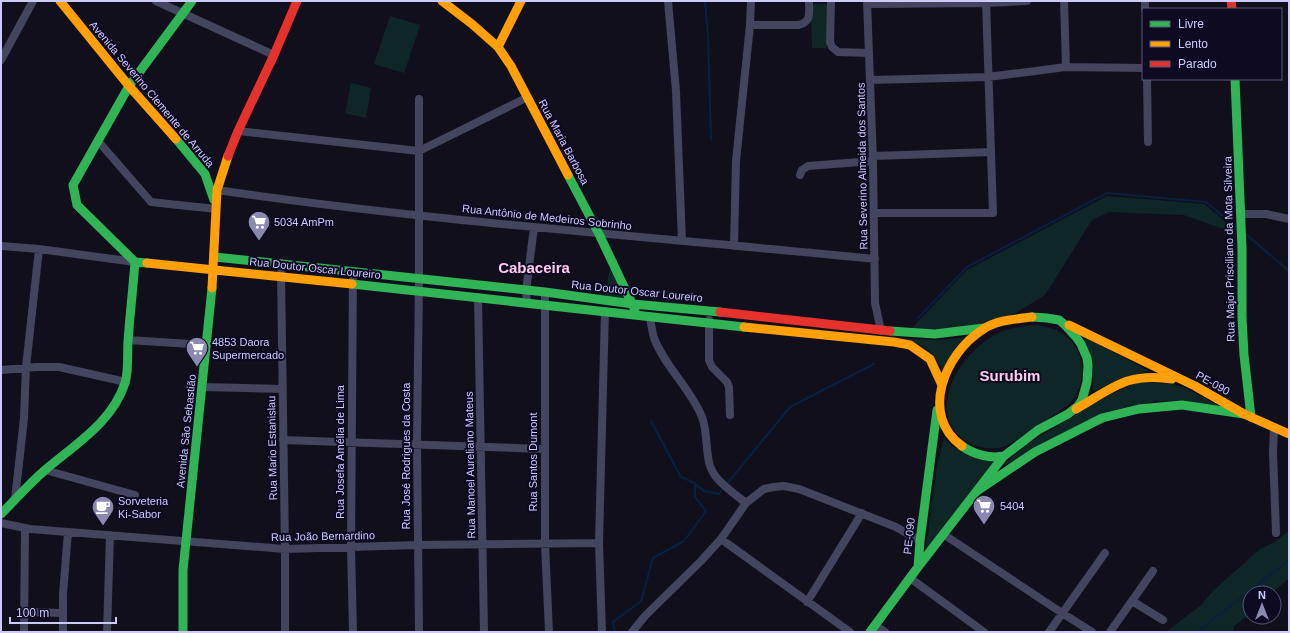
<svg xmlns="http://www.w3.org/2000/svg" width="1290" height="633" font-family="Arial,sans-serif">
<style>
.green{fill:#0e2726}
.lines{fill:none;stroke-linecap:round;stroke-linejoin:round}
.stream{stroke:#072040;stroke-width:2}
.street{stroke:#43445d;stroke-width:8}
.fast{stroke:#30b455;stroke-width:9}
.slow{stroke:#ff9f0a;stroke-width:9}
.jam{stroke:#e5322d;stroke-width:9}
.labels{text-anchor:middle;dominant-baseline:central;stroke-width:4;stroke-linejoin:round;paint-order:stroke}
.street-label{font-size:11px;fill:#cccaff;stroke:#0d0a21}
.poi-label{font-size:11px;fill:#cccaff;stroke:#0d0a21;text-anchor:start}
.district-label{font-size:15px;font-weight:bold;fill:#ffccf0;stroke:#0d0a21}
</style>
<rect width="100%" height="100%" fill="#110f1c"/>
<path class="green" d="M 811,4 L 827,4 L 827,48 L 812,48 Z
M 390,16 L 420,25 L 404,73 L 374,64 Z
M 351,83 L 371,88 L 366,118 L 345,113 Z
M 1107,196 L 1204,204 L 1231,226 L 1232,232 L 1184,215 L 1109,212 L 1092,220 L 1045,295 L 1004,320 L 984,326 L 909,331 L 967,270 Z
M 610,268 L 626,299 L 605,297 Z
M 1037,325 C 1044,326 1052,328 1058,331 C 1086,346 1090,381 1069,404 C 1054,415 1038,426 1022,436 C 1017,439 1011,444 1006,446 C 993,450 979,449 968,442 C 920,412 963,348 1001,332 C 1012,327 1026,326 1037,325 Z
M 1084,336 L 1143,368 L 1148,371 L 1093,391 L 1093,379 Z
M 966,337 L 943,373 C 937,354 925,346 907,339 L 940,340 Z
M 1139,382 L 1173,384 L 1185,388 L 1218,405 L 1155,401 L 1009,464 L 1004,464 L 1029,443 L 1107,396 Z
M 944,438 L 953,447 L 996,460 L 927,548 L 925,547 L 928,535 L 937,465 Z
M 1289,531 L 1289,578 L 1272,593 L 1250,593 L 1250,614 L 1233,627 L 1234,632 L 1166,632 L 1201,605 L 1213,591 L 1260,549 L 1273,543 Z"/>
<g class="lines">
<path class="stream" d="M 705,1 L 708,36 L 711,139
M 1247,235 L 1289,271
M 918,318 L 967,267 L 1107,193 L 1206,202 L 1237,228
M 651,421 L 681,477 L 695,483
M 726,485 L 790,407 L 874,364
M 615,632 L 613,622 L 641,601 L 653,558 L 684,541 L 706,511 L 695,497 L 695,484 L 704,491 L 719,494 L 723,488
M 1197,632 L 1289,560"/>
<path class="street" d="M 156,1 L 274,55
M 668,1 L 676,91 L 682,241
M 831,1 L 830,42 L 832,47 L 838,52 L 869,53
M 867,1 L 873,161 L 875,303 L 881,331
M 1064,1 L 1066,67
M 1145,1 L 1145,9
M 867,4 L 986,3 L 1027,1
M 750,25 L 798,25 C 812,22 809,13 809,1
M 1,60 L 33,1
M 1147,79 L 1148,142
M 871,80 L 988,77 L 1066,67 L 1143,68
M 238,131 L 419,151 L 528,97
M 98,141 L 151,202 L 216,209
M 873,156 L 991,152
M 800,175 L 802,170 L 808,166 L 873,161
M 217,190 C 435,222 655,237 875,259
M 874,213 L 993,213 L 986,1
M 1241,214 L 1266,214 L 1289,219
M 1,246 L 39,249 L 135,262
M 734,246 L 736,161 L 750,25 L 751,1
M 353,272 L 351,547 L 353,632
M 281,273 L 285,549 L 285,632
M 545,292 L 545,544 L 549,632
M 478,297 L 484,632
M 527,303 L 526,291 L 534,227
M 650,317 C 651,324 652,331 654,338 C 665,367 691,389 702,417 C 709,435 704,460 714,474 C 719,483 737,496 746,503
M 709,320 L 709,360 L 712,367 L 727,382 L 729,387 L 730,415
M 128,340 L 207,345
M 1,370 L 37,367 L 59,367 L 126,382
M 202,387 L 282,389
M 1274,427 L 1273,453 L 1276,533
M 283,440 L 544,449
M 45,470 L 135,495
M 15,499 L 24,418 L 26,367 L 39,249
M 1,523 L 30,529 L 285,549 L 417,545 L 599,543
M 943,534 L 1062,613 L 1092,632
M 721,539 L 850,632
M 910,578 L 984,632
M 1132,601 L 1163,620
M 807,602 L 862,513
M 25,612 L 63,613
M 875,625 L 885,632
M 24,632 L 25,528
M 63,632 L 63,594 L 68,532
M 107,632 L 110,535
M 419,632 L 417,444 L 419,279 L 419,99
M 602,632 L 599,543 L 605,311
M 632,632 L 645,616 L 701,561 L 721,539 L 746,503 L 764,489 L 774,487 L 784,486 L 799,489 L 896,527 L 920,541
M 1049,632 L 1105,553
M 1110,632 L 1153,571"/>
<path class="fast" d="M 1235,79 L 1242,248 L 1242,317 L 1244,355 L 1251,417
M 176,139 L 205,174 L 214,200
M 568,175 L 599,234 L 635,310
M 215,257 L 545,292 L 633,304 L 720,312
M 147,263 L 135,262 L 77,205 L 73,185 L 129,86 L 192,1
M 352,284 L 744,327
M 890,331 L 935,334 L 984,328
M 962,446 C 973,454 990,459 1004,456 L 1038,430 L 1068,414 L 1078,406 L 1082,400 L 1087,382 L 1088,366 L 1087,358 L 1081,344 L 1076,337 L 1064,324 L 1059,320 L 1047,318 L 1032,317
M 977,491 L 1035,452 L 1102,418 L 1139,409 L 1182,405 L 1244,414
M 1,514 C 15,500 29,484 44,471 C 74,445 112,423 125,383 C 129,370 127,355 128,341 C 130,314 133,288 135,262
M 918,567 L 920,541 L 937,410
M 183,632 L 183,570 L 212,288
M 870,632 L 918,567 L 1003,457"/>
<path class="slow" d="M 60,1 L 129,86 L 176,139
M 442,1 L 472,24 L 498,47 L 511,66 L 568,175
M 498,47 L 521,1
M 147,263 L 352,284
M 212,288 L 217,190 L 228,156
M 1069,325 L 1195,386 L 1244,414 L 1289,434
M 744,327 L 894,342 L 910,345 L 930,359 L 942,385
M 1076,409 C 1113,388 1127,372 1172,379
M 962,446 C 919,415 945,354 982,330 C 996,320 1016,319 1032,317"/>
<path class="jam" d="M 1231,1 L 1232,9
M 228,156 L 238,131 L 274,55 L 297,1
M 720,312 L 890,331"/>
</g>
<defs>
<g id="supermarket-pin" transform="scale(1.15)"><path d="M0 17L-7.5 6A9.5 9.5 0 1 1 7.5 6Z" fill="#8b89b0" stroke="#0d0a21"/><path d="M-6-5.5h2.5l.6 2H6L4.5 2H-2.5L-4.4-4H-6ZM-1.5 3.2a1.3 1.3 0 1 0 .1 0ZM3 3.2a1.3 1.3 0 1 0 .1 0Z" fill="#fff"/></g>
<g id="cafe-pin" transform="scale(1.15)"><path d="M0 17L-7.5 6A9.5 9.5 0 1 1 7.5 6Z" fill="#8b89b0" stroke="#0d0a21"/><path d="M-5.5-4.5H6V0H3Q3 3.5 0 3.5H-2.5Q-5.5 3.5-5.5 0ZM3-3.2v2h1.7v-2ZM-6 4.5H4V6H-6Z" fill="#fff"/></g>
</defs>
<g fill-rule="evenodd">
<use href="#supermarket-pin" x="259" y="222"/>
<use href="#supermarket-pin" x="197" y="348"/>
<use href="#supermarket-pin" x="984" y="506"/>
<use href="#cafe-pin" x="103" y="507"/>
</g>
<g class="labels">
<g class="street-label">
<text transform="translate(152 94) rotate(50)">Avenida Severino Clemente de Arruda</text>
<text transform="translate(564 142) rotate(62)">Rua Maria Barbosa</text>
<text transform="translate(862 166) rotate(-91)">Rua Severino Almeida dos Santos</text>
<text transform="translate(547 217) rotate(6)">Rua Antônio de Medeiros Sobrinho</text>
<text transform="translate(1229 249) rotate(-91)">Rua Major Prisciliano da Mota Silveira</text>
<text transform="translate(315 268) rotate(6)">Rua Doutor Oscar Loureiro</text>
<text transform="translate(637 291) rotate(6)">Rua Doutor Oscar Loureiro</text>
<text transform="translate(1213 383) rotate(29)">PE-090</text>
<text transform="translate(186 431) rotate(-84)">Avenida São Sebastião</text>
<text transform="translate(272 448) rotate(-91)">Rua Mario Estanislau</text>
<text transform="translate(340 452) rotate(-90)">Rua Josefa Amélia de Lima</text>
<text transform="translate(406 456) rotate(-90)">Rua José Rodrigues da Costa</text>
<text transform="translate(533 462) rotate(-90)">Rua Santos Dumont</text>
<text transform="translate(470 465) rotate(-91)">Rua Manoel Aureliano Mateus</text>
<text transform="translate(323 536) rotate(-1)">Rua João Bernardino</text>
<text transform="translate(909 536) rotate(-84)">PE-090</text>
</g>
<g class="poi-label">
<text x="274" y="222">5034 AmPm</text>
<text x="212" y="342">4853 Daora<tspan x="212" dy="13">Supermercado</tspan></text>
<text x="118" y="501">Sorveteria<tspan x="118" dy="13">Ki-Sabor</tspan></text>
<text x="1000" y="506">5404</text>
</g>
<g class="district-label">
<text x="534" y="267">Cabaceira</text>
<text x="1010" y="375">Surubim</text>
</g>
</g>
<rect width="1290" height="633" fill="none" stroke="#cccaff" stroke-width="4"/>
<rect x="1142" y="8" width="140" height="72" fill="#0d0a21" stroke="#59577a"/>
<rect x="1150" y="21" width="20" height="6" fill="#30b455" stroke="#59577a"/>
<text x="1178" y="28" font-size="12" fill="#cccaff">Livre</text>
<rect x="1150" y="41" width="20" height="6" fill="#ff9f0a" stroke="#59577a"/>
<text x="1178" y="48" font-size="12" fill="#cccaff">Lento</text>
<rect x="1150" y="61" width="20" height="6" fill="#e5322d" stroke="#59577a"/>
<text x="1178" y="68" font-size="12" fill="#cccaff">Parado</text>
<g transform="translate(1262 605)"><circle r="19" fill="#0d0a21" stroke="#59577a"/>
<path d="M0-3L7 15L0 10L-7 15Z" fill="#8b89b0"/>
<text y="-6" font-size="11" font-weight="bold" text-anchor="middle" fill="#cccaff">N</text>
</g>
<path d="M10 617v6h106v-6" fill="none" stroke="#cccaff" stroke-width="2"/>
<text x="16" y="617" font-size="12" fill="#cccaff" stroke="#0d0a21" stroke-width="3" paint-order="stroke">100 m</text>
</svg>
